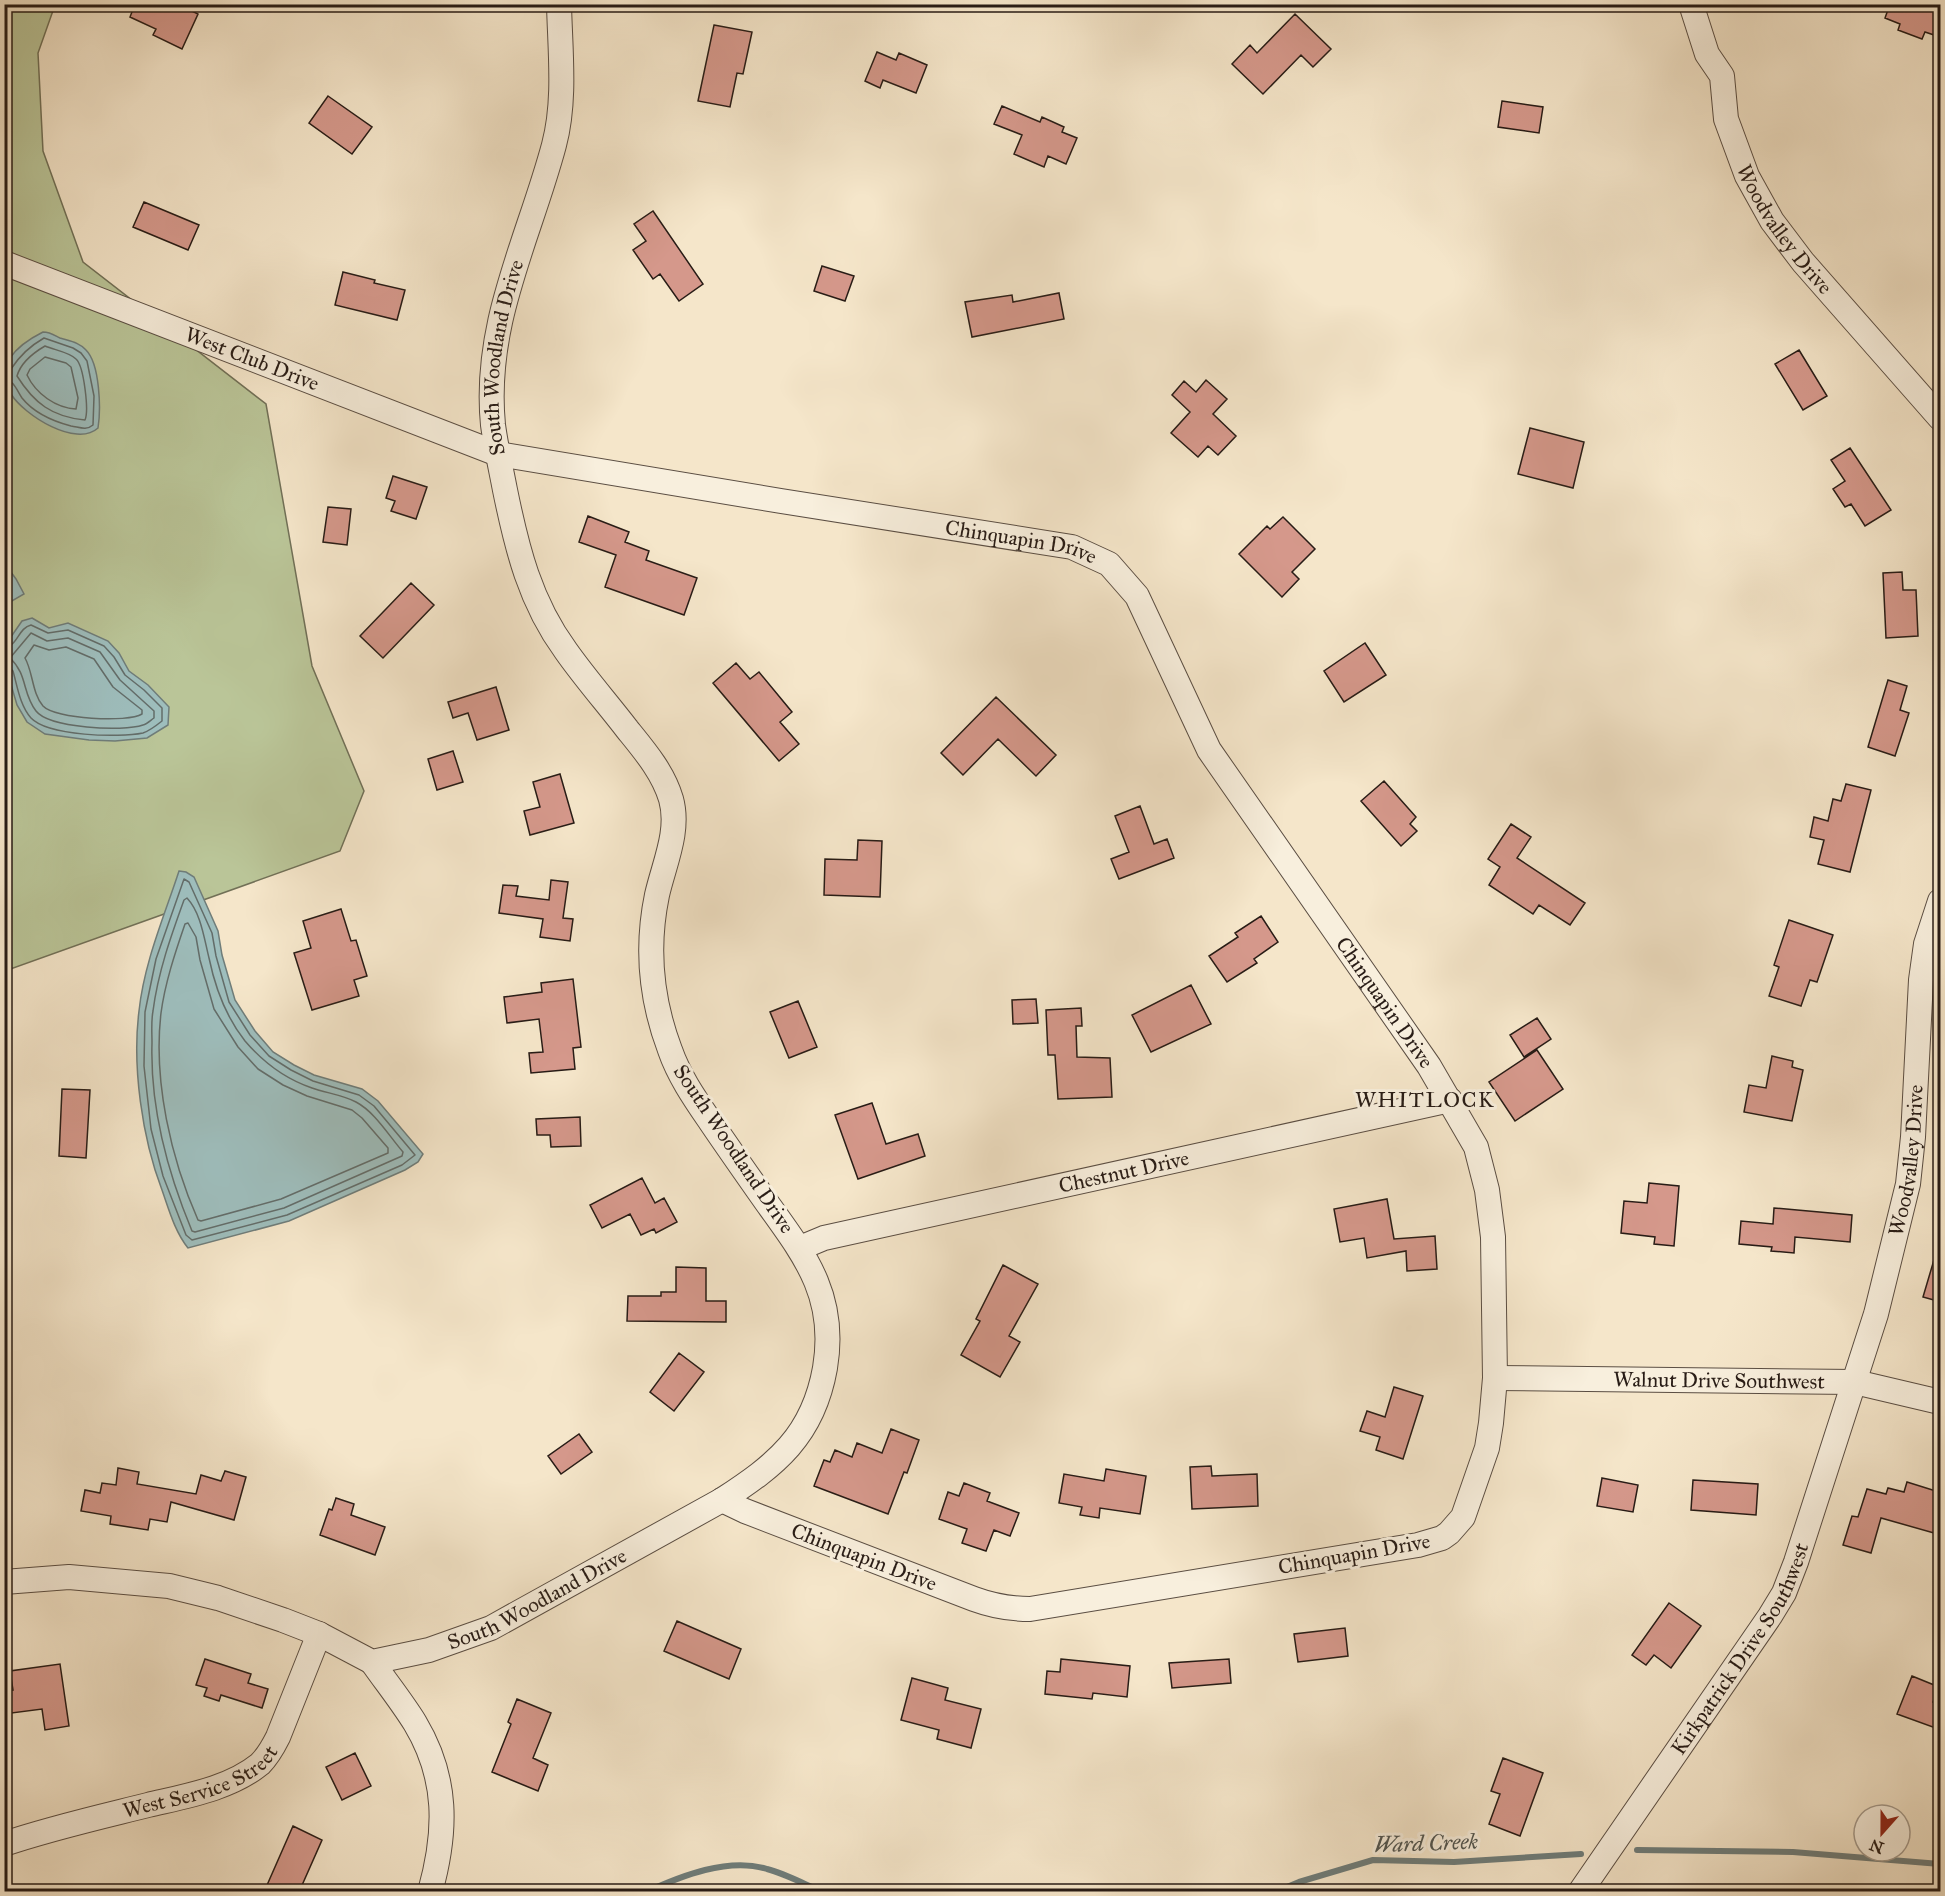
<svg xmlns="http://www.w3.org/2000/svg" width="1945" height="1896" font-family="'IM FELL Great Primer',serif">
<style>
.green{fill:#bac598;stroke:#717057;stroke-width:1.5}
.water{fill:#9ebebd;stroke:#6f7d7a;stroke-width:1.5}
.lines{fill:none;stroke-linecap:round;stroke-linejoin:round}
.shore{stroke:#636d6a;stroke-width:1.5}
.stream{stroke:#6f7d7a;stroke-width:6}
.building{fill:#d5988b;stroke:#281c16;stroke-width:1.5}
.minor-casing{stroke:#5b4e43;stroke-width:26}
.minor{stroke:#f8efdd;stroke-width:24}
.labels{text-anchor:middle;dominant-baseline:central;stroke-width:6;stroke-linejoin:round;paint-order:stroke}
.street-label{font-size:21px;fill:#281c16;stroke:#f8efdd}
.neighbourhood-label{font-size:22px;letter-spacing:1.5px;fill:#281c16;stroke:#f8efdd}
.water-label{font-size:22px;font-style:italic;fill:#515550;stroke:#f8efdd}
</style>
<rect width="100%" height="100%" fill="#f5e6ca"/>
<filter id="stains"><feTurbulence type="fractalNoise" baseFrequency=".00333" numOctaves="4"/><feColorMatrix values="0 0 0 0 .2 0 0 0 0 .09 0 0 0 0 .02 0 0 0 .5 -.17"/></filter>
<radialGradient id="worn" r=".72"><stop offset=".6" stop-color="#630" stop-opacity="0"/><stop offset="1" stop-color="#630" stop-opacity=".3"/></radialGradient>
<path class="green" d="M 5,5 L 55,5 L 38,53 L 43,151 L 83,262 L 266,404 L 312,666 L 364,791 L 340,851 L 5,971 Z"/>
<path class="water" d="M 43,332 C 50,332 54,335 60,338 C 69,341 79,342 86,350 C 100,364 101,409 98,428 C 76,448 24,415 11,394 C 7,386 7,379 7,371 C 7,366 7,362 10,358 C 18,346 31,338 43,332 Z
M 5,564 L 16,579 L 24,594 L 5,605 Z
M 32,618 L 49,628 L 68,623 L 108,641 L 119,653 L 129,671 L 148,685 L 169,707 L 168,725 L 147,738 L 115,741 L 89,740 L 45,734 L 27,722 L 17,705 L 7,671 L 6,644 L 22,621 Z
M 179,871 L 186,872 L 194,877 L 218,931 L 222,955 L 235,1000 L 255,1031 L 273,1052 L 294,1065 L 314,1075 L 362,1089 L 378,1101 L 423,1154 L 418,1162 L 405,1170 L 289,1221 L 188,1248 C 175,1232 169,1210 162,1190 C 142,1138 132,1066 139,1011 C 144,963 164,917 179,871 Z"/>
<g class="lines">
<path class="shore" d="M 45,346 C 54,350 69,352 76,359 C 84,366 89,411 85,420 C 52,417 34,403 17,376 C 21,362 33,353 45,346 Z
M 45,357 L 66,363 L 71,367 L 78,398 L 76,409 C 56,408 36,394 27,375 L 30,369 Z
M 4,370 L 11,369 C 20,355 30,346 44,338 L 73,348 L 81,353 L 87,361 L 94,396 L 93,425 C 86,431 79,427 71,426 C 52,421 34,413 22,398 C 17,391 14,380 4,379
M 31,633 L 47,641 L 68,638 L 100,652 L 120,680 L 154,711 L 154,718 C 151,720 147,724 143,725 C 123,732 49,728 36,711 C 22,693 28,675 10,658 Z
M 34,645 L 49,650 L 66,647 L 94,659 L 113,687 L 142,710 L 142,714 C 128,723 55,719 43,706 C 32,693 33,672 25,658 Z
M 4,648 C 18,646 18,628 31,625 L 48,633 L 68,630 L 104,646 L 114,657 L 125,675 L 144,690 L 162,708 L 162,721 C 157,725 149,731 143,733 C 119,738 48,736 31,718 C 20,706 17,685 13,671 L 9,667 L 4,666
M 184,879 L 189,882 L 212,933 L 216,956 L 229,1002 L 250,1035 L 269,1056 L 291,1070 L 313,1081 L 359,1095 L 374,1106 L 415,1155 L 402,1165 L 287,1215 L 192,1240 L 186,1235 L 163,1176 L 151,1129 L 144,1066 L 145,1012 L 156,959 Z
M 187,898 C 201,913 204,938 209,958 C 215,987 226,1017 245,1041 C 263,1062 285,1079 312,1088 C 326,1093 343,1095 356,1102 C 375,1112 389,1136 403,1152 L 402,1156 L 284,1208 L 195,1232 L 192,1231 C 167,1171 150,1108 152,1043 C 152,1032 151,1021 153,1011 C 158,972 171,936 184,900 Z
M 188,923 L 196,937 L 200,960 L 214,1009 L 238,1047 L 258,1069 L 283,1085 L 307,1096 L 352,1110 L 362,1118 L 388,1148 L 388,1153 L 281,1199 L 201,1221 L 198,1220 C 171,1159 153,1081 161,1013 C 165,983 175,953 185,924 Z"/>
<path class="stream" d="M 1637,1850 L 1793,1852 L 1940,1864
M 646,1892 C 681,1876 728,1857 767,1869 C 786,1874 804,1884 823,1892
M 1275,1892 L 1299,1882 L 1373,1860 L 1454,1862 L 1581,1854"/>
</g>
<path class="building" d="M 135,4 L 178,4 L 198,14 L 182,49 L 153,35 L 156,29 L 130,17 Z
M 1890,4 L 1941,4 L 1941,27 L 1937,36 L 1925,32 L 1922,39 L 1898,30 L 1900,24 L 1885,18 Z
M 1295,14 L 1331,49 L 1313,67 L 1301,55 L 1263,94 L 1232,64 L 1250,45 L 1257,53 Z
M 714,25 L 752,32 L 743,74 L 737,73 L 730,107 L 698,101 Z
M 877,52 L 896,60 L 899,53 L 927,65 L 916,93 L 883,80 L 880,88 L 865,81 Z
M 328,96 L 372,127 L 352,154 L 309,123 Z
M 1502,101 L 1543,107 L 1539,133 L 1498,127 Z
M 1002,106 L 1040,122 L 1042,117 L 1064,127 L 1062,132 L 1077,138 L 1066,164 L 1048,156 L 1044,167 L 1014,154 L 1022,135 L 994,124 Z
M 144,202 L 199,225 L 188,250 L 133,227 Z
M 653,211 L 703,284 L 679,301 L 660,274 L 653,279 L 633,250 L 646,241 L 634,224 Z
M 822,266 L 854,276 L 845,301 L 814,291 Z
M 343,272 L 375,280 L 374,283 L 405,290 L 397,320 L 335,305 Z
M 1059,293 L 1064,319 L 972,337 L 965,302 L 1012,295 L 1013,302 Z
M 1799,350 L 1827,396 L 1803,410 L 1775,364 Z
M 1206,380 L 1227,399 L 1213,414 L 1236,436 L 1218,455 L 1208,446 L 1198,457 L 1171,433 L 1190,412 L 1172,395 L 1184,381 L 1196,392 Z
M 1530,428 L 1584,442 L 1573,488 L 1518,474 Z
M 1850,448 L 1891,510 L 1865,526 L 1851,504 L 1845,507 L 1833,489 L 1845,481 L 1831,460 Z
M 393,476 L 427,487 L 416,519 L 391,511 L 395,501 L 386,498 Z
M 328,507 L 351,509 L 347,545 L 323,542 Z
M 588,516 L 629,532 L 625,542 L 649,551 L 646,560 L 697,578 L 684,615 L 605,587 L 616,555 L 579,542 Z
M 1283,517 L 1315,549 L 1292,572 L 1299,579 L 1282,597 L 1239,554 L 1267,526 L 1270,529 Z
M 1902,572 L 1903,590 L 1916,590 L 1918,636 L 1886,638 L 1883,573 Z
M 411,583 L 434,605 L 383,658 L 360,636 Z
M 1365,643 L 1386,675 L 1344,702 L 1324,671 Z
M 736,663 L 750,679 L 759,672 L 792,712 L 780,722 L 799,744 L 779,761 L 713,683 Z
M 1888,680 L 1907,686 L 1900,710 L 1909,713 L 1895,756 L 1868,747 Z
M 496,687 L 509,730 L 477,740 L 468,713 L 453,718 L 448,702 Z
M 996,697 L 1056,755 L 1036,776 L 998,739 L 963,775 L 941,753 Z
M 453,751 L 463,782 L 437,790 L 428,759 Z
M 560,774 L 574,823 L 530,835 L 524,811 L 540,807 L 533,782 Z
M 1384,781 L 1416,817 L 1410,824 L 1417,831 L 1401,846 L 1361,801 Z
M 1846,784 L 1871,790 L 1850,872 L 1818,864 L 1824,840 L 1810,837 L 1814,817 L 1828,821 L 1833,799 L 1841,801 Z
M 1140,806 L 1154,844 L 1167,839 L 1174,858 L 1119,879 L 1111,859 L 1129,852 L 1115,816 Z
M 1511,824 L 1531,837 L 1517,858 L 1585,903 L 1570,925 L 1539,905 L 1533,914 L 1489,885 L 1500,867 L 1488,859 Z
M 858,840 L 882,841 L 880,897 L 824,895 L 825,859 L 857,860 Z
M 551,880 L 568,882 L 563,918 L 573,919 L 570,941 L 540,937 L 543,919 L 499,913 L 503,885 L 518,886 L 516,896 L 549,900 Z
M 341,909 L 351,941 L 356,940 L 367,976 L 354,980 L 359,996 L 312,1010 L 294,953 L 311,948 L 303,921 Z
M 1261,916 L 1278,942 L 1254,959 L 1257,963 L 1227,982 L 1209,956 L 1238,937 L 1235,933 Z
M 1789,920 L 1833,935 L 1817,982 L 1810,980 L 1801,1006 L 1769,996 L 1779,967 L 1774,965 Z
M 573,979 L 581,1047 L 573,1048 L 575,1069 L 531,1073 L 529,1053 L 543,1052 L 539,1019 L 507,1023 L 504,997 L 542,992 L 541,983 Z
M 1191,985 L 1211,1024 L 1151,1052 L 1132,1015 Z
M 1036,999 L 1038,1023 L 1013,1024 L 1012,1000 Z
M 798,1001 L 817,1047 L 789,1058 L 770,1012 Z
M 1081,1008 L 1082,1026 L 1076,1026 L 1077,1057 L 1110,1058 L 1112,1097 L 1058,1099 L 1055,1055 L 1048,1055 L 1046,1010 Z
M 1537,1018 L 1551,1039 L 1524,1057 L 1510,1035 Z
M 1537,1050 L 1563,1089 L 1515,1121 L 1489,1082 Z
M 1772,1056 L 1793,1061 L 1792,1067 L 1803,1070 L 1792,1121 L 1744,1112 L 1749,1085 L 1766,1088 Z
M 62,1089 L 90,1090 L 86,1158 L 59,1156 Z
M 872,1103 L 886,1144 L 918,1134 L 925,1156 L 858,1179 L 835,1115 Z
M 580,1117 L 581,1146 L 551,1147 L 550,1135 L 537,1135 L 536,1119 Z
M 642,1178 L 655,1203 L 664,1198 L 677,1222 L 656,1233 L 654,1229 L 641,1235 L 630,1214 L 602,1228 L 590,1205 Z
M 1649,1183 L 1679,1186 L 1674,1246 L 1654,1244 L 1655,1237 L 1621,1233 L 1624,1201 L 1647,1203 Z
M 1387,1199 L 1394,1239 L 1435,1236 L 1437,1269 L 1407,1271 L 1406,1251 L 1367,1258 L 1364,1238 L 1340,1242 L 1334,1209 Z
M 1774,1208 L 1852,1215 L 1850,1242 L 1795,1237 L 1794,1253 L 1771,1251 L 1772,1247 L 1739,1244 L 1741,1221 L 1773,1224 Z
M 1936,1253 L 1941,1254 L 1941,1302 L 1923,1297 Z
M 1003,1265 L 1038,1284 L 1009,1336 L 1020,1342 L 1000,1377 L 961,1355 L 980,1321 L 976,1319 Z
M 676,1267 L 706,1268 L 706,1301 L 726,1301 L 726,1322 L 627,1321 L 628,1296 L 661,1296 L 661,1292 L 676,1292 Z
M 679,1353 L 704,1372 L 674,1411 L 650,1392 Z
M 1394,1387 L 1423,1396 L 1403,1459 L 1376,1450 L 1380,1437 L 1360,1431 L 1367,1411 L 1385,1417 Z
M 891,1429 L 919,1440 L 907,1473 L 904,1472 L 888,1514 L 814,1486 L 824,1460 L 830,1462 L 835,1450 L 852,1457 L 857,1443 L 882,1453 Z
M 579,1434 L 592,1452 L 561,1474 L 548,1456 Z
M 1211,1466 L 1212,1476 L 1257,1474 L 1258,1506 L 1192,1509 L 1190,1467 Z
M 118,1468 L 139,1472 L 137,1484 L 196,1494 L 201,1475 L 221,1481 L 225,1471 L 246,1477 L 234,1520 L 171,1502 L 167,1522 L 150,1519 L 148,1530 L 110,1524 L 111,1516 L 81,1511 L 85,1490 L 100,1493 L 102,1483 L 116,1485 Z
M 1106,1469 L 1146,1476 L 1140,1514 L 1100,1508 L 1099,1518 L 1080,1515 L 1082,1507 L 1059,1503 L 1064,1474 L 1104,1481 Z
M 1602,1478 L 1638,1485 L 1633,1512 L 1597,1506 Z
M 1693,1480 L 1758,1484 L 1756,1515 L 1691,1510 Z
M 1907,1482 L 1939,1492 L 1935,1506 L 1941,1508 L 1941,1535 L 1881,1518 L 1871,1553 L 1843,1545 L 1852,1516 L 1858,1517 L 1867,1489 L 1886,1494 L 1888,1488 L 1904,1492 Z
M 964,1483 L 990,1493 L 987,1501 L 1019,1513 L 1010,1536 L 994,1530 L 986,1551 L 962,1543 L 967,1529 L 939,1519 L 948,1492 L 959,1496 Z
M 336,1498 L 354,1504 L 351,1515 L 385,1527 L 375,1555 L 320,1535 L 329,1509 L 332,1510 Z
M 1669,1603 L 1701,1626 L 1671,1668 L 1654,1655 L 1646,1665 L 1632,1655 Z
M 677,1621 L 741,1649 L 729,1679 L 664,1651 Z
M 1345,1628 L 1348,1656 L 1298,1662 L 1294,1634 Z
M 205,1659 L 251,1674 L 248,1683 L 268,1689 L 262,1708 L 221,1695 L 219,1701 L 204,1696 L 207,1688 L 196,1685 Z
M 1061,1659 L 1130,1666 L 1127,1697 L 1093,1693 L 1092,1699 L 1045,1694 L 1047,1671 L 1060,1672 Z
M 1229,1659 L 1231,1683 L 1172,1688 L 1169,1663 Z
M 60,1664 L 69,1726 L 45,1730 L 42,1709 L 4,1714 L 4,1691 L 13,1690 L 10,1671 Z
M 1912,1676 L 1939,1687 L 1933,1702 L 1941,1704 L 1941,1730 L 1897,1714 Z
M 912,1678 L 948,1688 L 945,1700 L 981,1709 L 971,1748 L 937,1739 L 939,1730 L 901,1720 Z
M 517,1699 L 551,1713 L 533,1758 L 548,1765 L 538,1791 L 492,1772 L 511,1724 L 508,1722 Z
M 355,1753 L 371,1786 L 342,1800 L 326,1767 Z
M 1503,1758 L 1543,1773 L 1520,1836 L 1489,1824 L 1500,1794 L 1491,1791 Z
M 293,1826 L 322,1840 L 299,1892 L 264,1892 Z"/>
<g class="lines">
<g class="minor-casing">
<g id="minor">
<path id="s1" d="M 1691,4 L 1707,54 L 1722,76 L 1726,119 L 1747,176 L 1772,221 L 1803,262 L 1940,418"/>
<path id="s2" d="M 4,263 L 498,454 L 781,501 L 1072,547 L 1109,564 L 1137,596 L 1209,750 L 1429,1066 L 1476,1147 L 1487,1190 L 1493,1237 L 1495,1378 L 1491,1423 L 1487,1448 L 1463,1517 L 1449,1533 L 1442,1538 L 1418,1545 L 1030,1609 C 1010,1609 993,1606 974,1599 L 745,1511 L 722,1500"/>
<path id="s3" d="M 800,1248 L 824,1238 L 1450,1100"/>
<path id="s4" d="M 1495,1378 L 1855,1382 L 1940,1402"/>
<path id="s5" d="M 4,1582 L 69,1577 L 169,1586 L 218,1598 L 283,1620 L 319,1634 L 372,1662 L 429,1650 L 491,1628 L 722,1500 C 776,1465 813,1436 825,1368 C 837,1297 806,1257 767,1203 C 748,1176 729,1149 710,1121 C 695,1099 679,1076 670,1050 C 651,1000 646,948 657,895 C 664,864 680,831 671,799 C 663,772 644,750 627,729 C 607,703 585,678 566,651 C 530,602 517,549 505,490 C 501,469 496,447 493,425 C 483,323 529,239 554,145 C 566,100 560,50 559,4"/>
<path d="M 372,1662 C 386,1682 402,1702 415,1723 C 448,1778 447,1831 430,1892"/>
<path id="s6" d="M 4,1844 C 51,1828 100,1817 148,1805 C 186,1796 229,1789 260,1764 C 268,1756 273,1747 278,1737 L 319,1634"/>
<path id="s7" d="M 1580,1892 L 1770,1616 L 1784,1593 L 1796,1562 L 1876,1314 L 1908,1184 L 1913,1137 L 1921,980 L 1926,944 L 1940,901"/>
</g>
</g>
<use href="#minor" class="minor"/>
</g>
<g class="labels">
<g class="street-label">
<text stroke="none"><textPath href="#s1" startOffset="248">Woodvalley Drive</textPath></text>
<text stroke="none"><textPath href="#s2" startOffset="266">West Club Drive</textPath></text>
<text stroke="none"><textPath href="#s5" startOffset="2054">South Woodland Drive</textPath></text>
<text stroke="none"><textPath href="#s2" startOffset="1060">Chinquapin Drive</textPath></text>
<text stroke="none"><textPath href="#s2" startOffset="1672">Chinquapin Drive</textPath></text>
<text transform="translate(734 1149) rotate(56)">South Woodland Drive</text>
<text stroke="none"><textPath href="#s7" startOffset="813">Woodvalley Drive</textPath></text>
<text stroke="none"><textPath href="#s3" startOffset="333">Chestnut Drive</textPath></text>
<text stroke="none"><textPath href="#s4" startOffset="224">Walnut Drive Southwest</textPath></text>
<text transform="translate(1354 1554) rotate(-10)">Chinquapin Drive</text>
<text transform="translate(864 1557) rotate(21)">Chinquapin Drive</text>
<text stroke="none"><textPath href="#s5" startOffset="561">South Woodland Drive</textPath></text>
<text stroke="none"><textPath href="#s7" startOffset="292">Kirkpatrick Drive Southwest</textPath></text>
<text stroke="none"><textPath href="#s6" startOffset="207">West Service Street</textPath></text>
</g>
<g class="neighbourhood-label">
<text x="1425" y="1099">WHITLOCK</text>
</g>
<g class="water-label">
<text transform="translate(1426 1843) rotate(-2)">Ward Creek</text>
</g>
</g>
<rect width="1945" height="1896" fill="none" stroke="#f5e6ca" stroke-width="24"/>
<rect x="6" y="6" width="1933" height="1884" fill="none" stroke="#281c16" stroke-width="3"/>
<rect x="12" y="12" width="1921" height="1872" fill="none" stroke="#281c16" stroke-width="1.5"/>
<g transform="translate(1882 1833) rotate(201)"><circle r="28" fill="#f8efdd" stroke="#a59b8d" stroke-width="1.5"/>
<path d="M0-4.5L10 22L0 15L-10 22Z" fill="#8f2418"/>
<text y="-9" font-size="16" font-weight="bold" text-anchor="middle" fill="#281c16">N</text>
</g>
<rect width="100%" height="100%" filter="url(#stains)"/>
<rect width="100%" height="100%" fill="url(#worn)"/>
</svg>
